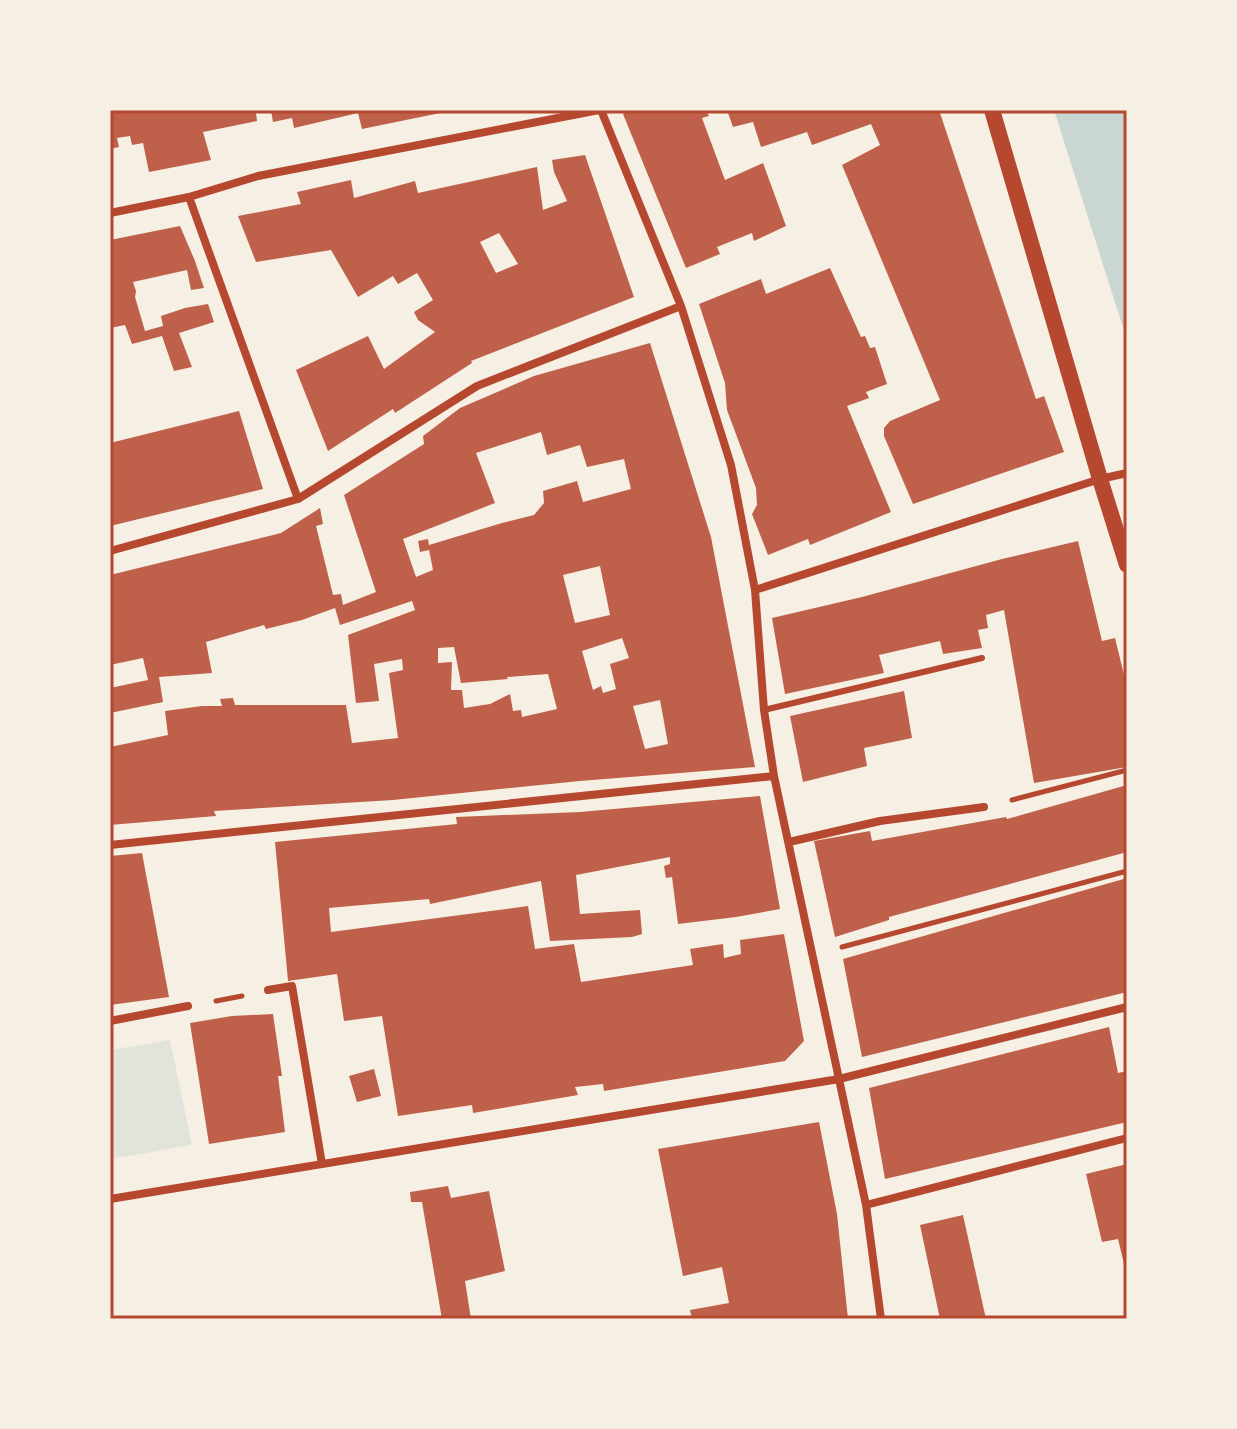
<svg xmlns="http://www.w3.org/2000/svg" width="1237" height="1429" font-family="'Nunito Sans',sans-serif">
<style>
.green{fill:#e2e4dc}
.water{fill:#c9d6d2}
.building{fill:#bf614a;fill-rule:evenodd}
.lines{fill:none;stroke-linecap:round;stroke-linejoin:round}
.path{stroke:#b5482f;stroke-width:5}
.service{stroke:#b5482f;stroke-width:6}
.minor{stroke:#b5482f;stroke-width:8}
.secondary{stroke:#b5482f;stroke-width:16}
.neatline{fill:none;stroke:#b5482f;stroke-width:3}
</style>
<rect width="100%" height="100%" fill="#f6efe4"/>
<path class="green" d="M 170,1040 L 192,1145 L 110,1159 L 110,1050 Z"/>
<path class="water" d="M 1054,110 L 1127,110 L 1127,340 Z"/>
<path class="building" d="M 110,110 L 262,110 L 262,111 L 256,113 L 257,121 L 203,132 L 211,160 L 149,172 L 143,143 L 132,145 L 130,136 L 117,138 L 119,147 L 110,149 Z
M 271,110 L 450,110 L 450,111 L 362,129 L 358,113 L 294,128 L 292,118 L 273,122 Z
M 628,110 L 706,110 L 709,116 L 702,118 L 725,180 L 763,163 L 786,226 L 754,241 L 752,233 L 717,247 L 720,254 L 686,268 L 623,114 Z
M 727,110 L 939,110 L 1036,399 L 1044,396 L 1064,452 L 913,504 L 884,436 L 884,428 L 890,421 L 940,400 L 842,165 L 880,145 L 871,124 L 812,145 L 807,132 L 761,147 L 753,122 L 733,127 Z
M 585,155 L 634,297 L 471,361 L 472,363 L 395,413 L 393,409 L 328,451 L 296,370 L 368,336 L 384,369 L 435,332 L 418,320 L 414,312 L 433,300 L 417,273 L 398,284 L 393,276 L 358,297 L 331,250 L 256,262 L 238,216 L 301,204 L 297,192 L 351,180 L 354,198 L 415,181 L 418,193 L 537,167 L 543,210 L 567,201 L 554,172 L 552,160 ZM 499,233 L 518,264 L 496,273 L 480,242 Z
M 180,226 L 195,261 L 204,288 L 191,290 L 187,270 L 133,282 L 136,291 L 135,297 L 145,331 L 163,326 L 161,316 L 185,308 L 208,304 L 214,322 L 179,333 L 192,367 L 174,371 L 162,336 L 132,344 L 125,325 L 110,328 L 110,240 Z
M 830,268 L 861,337 L 865,336 L 870,348 L 875,347 L 887,384 L 866,392 L 869,398 L 847,406 L 891,512 L 810,545 L 808,539 L 768,555 L 752,514 L 757,505 L 756,488 L 727,410 L 725,383 L 699,304 L 761,279 L 766,294 Z
M 650,343 L 711,537 L 755,767 L 580,781 L 393,800 L 214,811 L 216,816 L 110,825 L 110,747 L 168,735 L 165,711 L 202,706 L 222,706 L 220,699 L 233,698 L 235,705 L 346,705 L 352,743 L 398,738 L 389,673 L 403,670 L 402,659 L 374,664 L 379,701 L 356,703 L 348,635 L 415,610 L 412,601 L 340,625 L 335,608 L 302,620 L 266,629 L 264,625 L 206,642 L 212,673 L 159,677 L 163,702 L 110,713 L 110,688 L 148,680 L 143,658 L 110,665 L 110,575 L 281,533 L 320,508 L 323,524 L 316,526 L 333,595 L 341,594 L 343,605 L 376,592 L 344,495 L 424,444 L 423,436 L 460,408 L 534,376 ZM 541,432 L 547,455 L 580,445 L 587,467 L 624,459 L 631,489 L 583,502 L 577,481 L 543,491 L 544,503 L 534,515 L 502,523 L 429,545 L 428,539 L 418,541 L 420,552 L 429,550 L 433,570 L 416,577 L 403,539 L 495,503 L 476,453 ZM 600,566 L 610,615 L 575,623 L 563,575 ZM 622,638 L 629,658 L 610,664 L 616,689 L 603,693 L 601,686 L 593,690 L 582,651 ZM 454,647 L 461,683 L 508,679 L 507,677 L 548,674 L 557,709 L 522,717 L 521,710 L 513,711 L 510,694 L 490,704 L 464,708 L 462,690 L 451,690 L 452,662 L 438,663 L 438,648 ZM 660,700 L 668,744 L 645,749 L 633,706 Z
M 239,411 L 263,489 L 110,526 L 110,443 Z
M 1078,541 L 1102,641 L 1115,638 L 1127,687 L 1127,767 L 1034,783 L 1004,610 L 986,615 L 988,628 L 978,630 L 982,648 L 943,654 L 940,641 L 879,655 L 884,673 L 785,694 L 772,618 L 862,597 L 1002,559 Z
M 904,691 L 912,738 L 864,748 L 867,766 L 803,782 L 790,716 Z
M 1127,785 L 1127,852 L 889,917 L 889,920 L 835,937 L 814,841 L 870,831 L 872,841 L 1006,817 L 1007,819 Z
M 760,796 L 780,909 L 736,917 L 678,924 L 672,877 L 666,878 L 664,866 L 670,864 L 670,857 L 576,875 L 580,914 L 640,910 L 642,934 L 632,937 L 550,941 L 541,881 L 430,904 L 429,899 L 329,908 L 331,932 L 528,906 L 535,949 L 574,944 L 581,982 L 693,965 L 690,949 L 723,944 L 724,958 L 741,954 L 740,940 L 784,934 L 804,1041 L 785,1061 L 604,1091 L 603,1084 L 575,1087 L 578,1095 L 473,1113 L 472,1105 L 398,1116 L 382,1016 L 344,1021 L 337,974 L 288,981 L 275,842 L 457,824 L 456,817 L 580,812 Z
M 142,853 L 169,997 L 110,1005 L 110,856 Z
M 1127,878 L 1127,992 L 862,1057 L 843,959 Z
M 273,1014 L 282,1076 L 278,1076 L 285,1132 L 209,1144 L 190,1023 L 232,1016 Z
M 1109,1027 L 1118,1073 L 1127,1071 L 1127,1122 L 885,1179 L 869,1088 Z
M 374,1069 L 381,1096 L 357,1102 L 349,1076 Z
M 819,1122 L 837,1214 L 848,1319 L 692,1319 L 690,1310 L 729,1303 L 722,1267 L 683,1276 L 658,1149 Z
M 1127,1164 L 1127,1263 L 1124,1264 L 1118,1239 L 1102,1242 L 1086,1174 Z
M 448,1186 L 451,1198 L 489,1191 L 505,1271 L 465,1281 L 471,1319 L 442,1319 L 422,1202 L 411,1202 L 410,1192 Z
M 963,1215 L 986,1319 L 940,1319 L 920,1225 Z"/>
<g class="lines">
<path class="path" d="M 1012,800 L 1127,770
M 842,947 L 1127,871
M 216,1001 L 242,996"/>
<path class="service" d="M 764,710 L 982,658"/>
<path class="minor" d="M 601,110 L 681,306 L 731,465 L 755,590 L 764,710 L 774,776 L 866,1205 L 881,1319
M 189,197 L 298,499
M 110,213 L 189,197 L 258,176 L 599,110
M 110,551 L 298,499 L 477,386 L 681,306
M 755,590 L 1100,479 L 1127,473
M 789,842 L 880,821 L 984,807
M 110,845 L 774,776
M 268,990 L 292,986 L 322,1164
M 110,1021 L 188,1006
M 110,1199 L 839,1079 L 1127,1007
M 866,1205 L 1127,1138"/>
<path class="secondary" d="M 992,110 L 1100,479 L 1127,565"/>
</g>
<rect width="1237" height="1429" fill="none" stroke="#f6efe4" stroke-width="224"/>
<rect x="112" y="112" width="1013" height="1205" class="neatline"/>
</svg>
